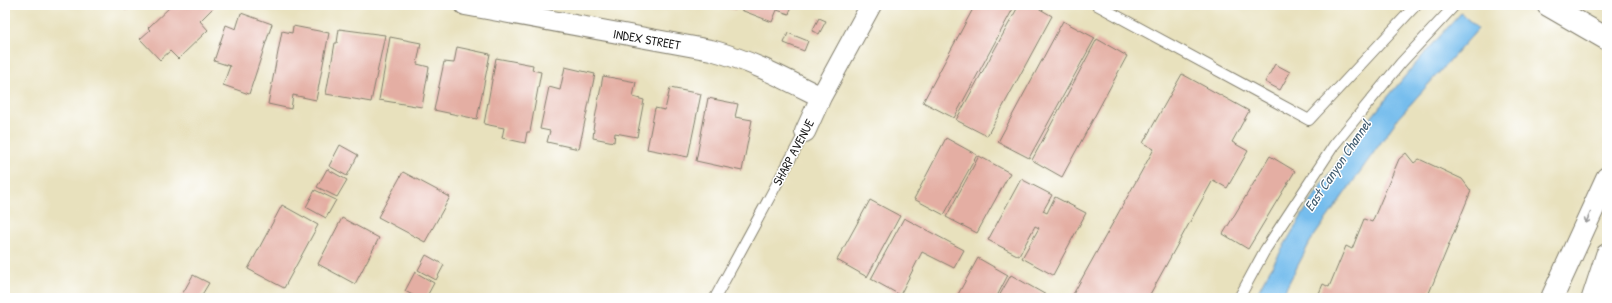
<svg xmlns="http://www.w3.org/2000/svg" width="1612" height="303" font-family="'Patrick Hand',sans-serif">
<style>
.water{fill:#76bded;stroke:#496c84}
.building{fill:#e4aea3}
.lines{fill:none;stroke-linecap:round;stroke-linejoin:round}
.service-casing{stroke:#827e6c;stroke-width:12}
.minor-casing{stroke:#827e6c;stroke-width:22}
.primary-casing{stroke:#827e6c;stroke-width:24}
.motorway-casing{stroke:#827e6c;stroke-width:24}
.service{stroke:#fff;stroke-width:10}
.minor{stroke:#fff;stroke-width:20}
.primary{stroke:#fff;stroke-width:22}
.motorway{stroke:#fff;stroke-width:22}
.oneway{stroke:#999}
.labels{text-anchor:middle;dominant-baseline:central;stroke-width:3;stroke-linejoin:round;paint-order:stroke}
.street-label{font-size:13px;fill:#1c1c1c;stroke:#fff}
.water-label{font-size:14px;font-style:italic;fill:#405c70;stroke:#fff}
</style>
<rect width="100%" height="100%" fill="#fff"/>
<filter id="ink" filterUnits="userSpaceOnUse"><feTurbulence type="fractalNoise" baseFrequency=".025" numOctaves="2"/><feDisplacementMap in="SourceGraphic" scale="8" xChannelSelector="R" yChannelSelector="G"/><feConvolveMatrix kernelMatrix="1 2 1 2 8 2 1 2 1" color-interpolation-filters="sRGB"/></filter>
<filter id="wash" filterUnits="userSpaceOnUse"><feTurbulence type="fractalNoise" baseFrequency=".012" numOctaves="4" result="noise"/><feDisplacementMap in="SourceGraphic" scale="16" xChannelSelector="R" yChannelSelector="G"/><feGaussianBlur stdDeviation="0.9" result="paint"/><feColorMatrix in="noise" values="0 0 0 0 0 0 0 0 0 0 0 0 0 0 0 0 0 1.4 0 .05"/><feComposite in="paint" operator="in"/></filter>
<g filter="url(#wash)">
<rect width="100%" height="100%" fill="#e8e1bd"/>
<path class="water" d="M 1461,13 L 1478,29 L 1399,117 L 1310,242 L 1281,298 L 1255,298 L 1263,282 C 1283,248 1302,213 1325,180 C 1366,121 1412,66 1461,13 Z"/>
<g id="blocks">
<path class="building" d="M 123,5 L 134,5 L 125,10 Z
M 172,5 L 216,5 L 200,21 L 208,30 L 178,59 L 170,51 L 160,60 L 140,39 L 150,30 L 148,28 Z
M 715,5 L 736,5 L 735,10 Z
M 743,5 L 792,5 L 789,14 L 777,10 L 772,22 L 741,10 Z
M 975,5 L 1015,5 L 954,118 L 923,102 Z
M 1019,5 L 1033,5 L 1052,16 L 987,136 L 956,120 Z
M 241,13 L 272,24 L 249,94 L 223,85 L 230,66 L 214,61 L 226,25 L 236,29 Z
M 819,18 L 826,21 L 819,34 L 812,31 Z
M 1063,21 L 1095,38 L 1029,158 L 998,142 Z
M 293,26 L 329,33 L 316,100 L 293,95 L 291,109 L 268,104 L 282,31 L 292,33 Z
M 339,29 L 385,35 L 371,102 L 326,94 L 335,43 L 337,43 Z
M 788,33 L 808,41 L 804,51 L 784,43 Z
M 390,37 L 421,43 L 417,64 L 429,67 L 422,107 L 379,100 Z
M 1097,39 L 1127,56 L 1062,177 L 1032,160 Z
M 457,47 L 490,54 L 477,119 L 434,110 L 444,62 L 454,63 Z
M 496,58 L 533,65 L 532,70 L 541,72 L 530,132 L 527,132 L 525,143 L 502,138 L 504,128 L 484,124 Z
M 1275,64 L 1290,72 L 1280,90 L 1265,82 Z
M 565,67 L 595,74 L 579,149 L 547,142 L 550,131 L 540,129 L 549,87 L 560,90 Z
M 1182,74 L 1249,111 L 1232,142 L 1248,151 L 1227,188 L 1213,180 L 1148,298 L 1071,298 L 1154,149 L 1143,143 Z
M 603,76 L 636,82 L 633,97 L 644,100 L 637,137 L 615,133 L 614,142 L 593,138 L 594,129 L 593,129 Z
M 670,88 L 701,94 L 688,157 L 647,149 L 655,108 L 665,110 Z
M 708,98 L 738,104 L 735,117 L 752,120 L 742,171 L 696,161 Z
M 946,138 L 977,155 L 944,215 L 914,199 Z
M 340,145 L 358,155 L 347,176 L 329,166 Z
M 1406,153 L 1414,163 L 1419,159 L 1462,179 L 1471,191 L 1427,298 L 1317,298 L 1323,284 L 1329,287 L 1346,246 L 1352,249 L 1364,219 L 1372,222 L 1399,159 Z
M 979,156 L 1010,173 L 977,233 L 946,217 Z
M 1270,156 L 1295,171 L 1248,249 L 1223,234 Z
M 327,169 L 347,180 L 337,197 L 317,187 Z
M 403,172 L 450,197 L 425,242 L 378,217 Z
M 1021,179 L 1052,195 L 1043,211 L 1047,213 L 1055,197 L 1086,213 L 1053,275 L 1022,258 L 1039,228 L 1035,226 L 1019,256 L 988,240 Z
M 315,190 L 336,200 L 326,218 L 306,207 Z
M 870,200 L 900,216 L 867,277 L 837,260 Z
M 282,205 L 318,225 L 284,288 L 248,269 Z
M 342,218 L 379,238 L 355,284 L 318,264 Z
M 904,218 L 964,250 L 954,268 L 922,252 L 900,295 L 871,279 Z
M 426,255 L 444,265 L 436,280 L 418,270 Z
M 978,258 L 1008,275 L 996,298 L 956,298 Z
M 415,272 L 434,283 L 426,298 L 418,298 L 405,291 Z
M 193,275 L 209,283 L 200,298 L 180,298 Z
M 1011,275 L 1048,296 L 1046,298 L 998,298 Z"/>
</g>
</g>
<g filter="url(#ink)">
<use href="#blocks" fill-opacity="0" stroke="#827e6c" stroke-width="1"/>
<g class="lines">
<g class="service-casing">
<path id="service" d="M 1097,5 L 1309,120 L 1416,5
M 715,298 L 805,132
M 1239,298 L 1265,250 L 1334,145 L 1401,63 L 1455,5"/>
</g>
<g class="minor-casing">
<path id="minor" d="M 465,5 L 711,50 C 752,61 783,78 821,97
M 805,132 L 821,97 L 871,5"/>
</g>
<g class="primary-casing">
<path id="primary" d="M 1548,5 L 1607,39"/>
</g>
<g class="motorway-casing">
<path id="motorway" d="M 1552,298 L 1607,178
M 1593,298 L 1607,255"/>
</g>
<use href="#service" class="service"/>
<use href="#minor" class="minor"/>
<use href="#primary" class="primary"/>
<use href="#motorway" class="motorway"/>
</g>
<defs><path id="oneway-shaft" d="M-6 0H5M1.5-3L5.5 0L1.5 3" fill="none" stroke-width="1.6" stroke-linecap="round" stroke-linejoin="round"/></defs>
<use class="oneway" href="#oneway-shaft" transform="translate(1588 218) rotate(114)"/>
</g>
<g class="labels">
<g class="street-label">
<text transform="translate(647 39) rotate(10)">INDEX STREET</text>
<text transform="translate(793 152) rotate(-62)">SHARP AVENUE</text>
</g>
<g class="water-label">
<text transform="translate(1337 165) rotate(-56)">East Canyon Channel</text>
</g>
</g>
<rect width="1612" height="303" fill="none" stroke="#fff" stroke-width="20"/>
</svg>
